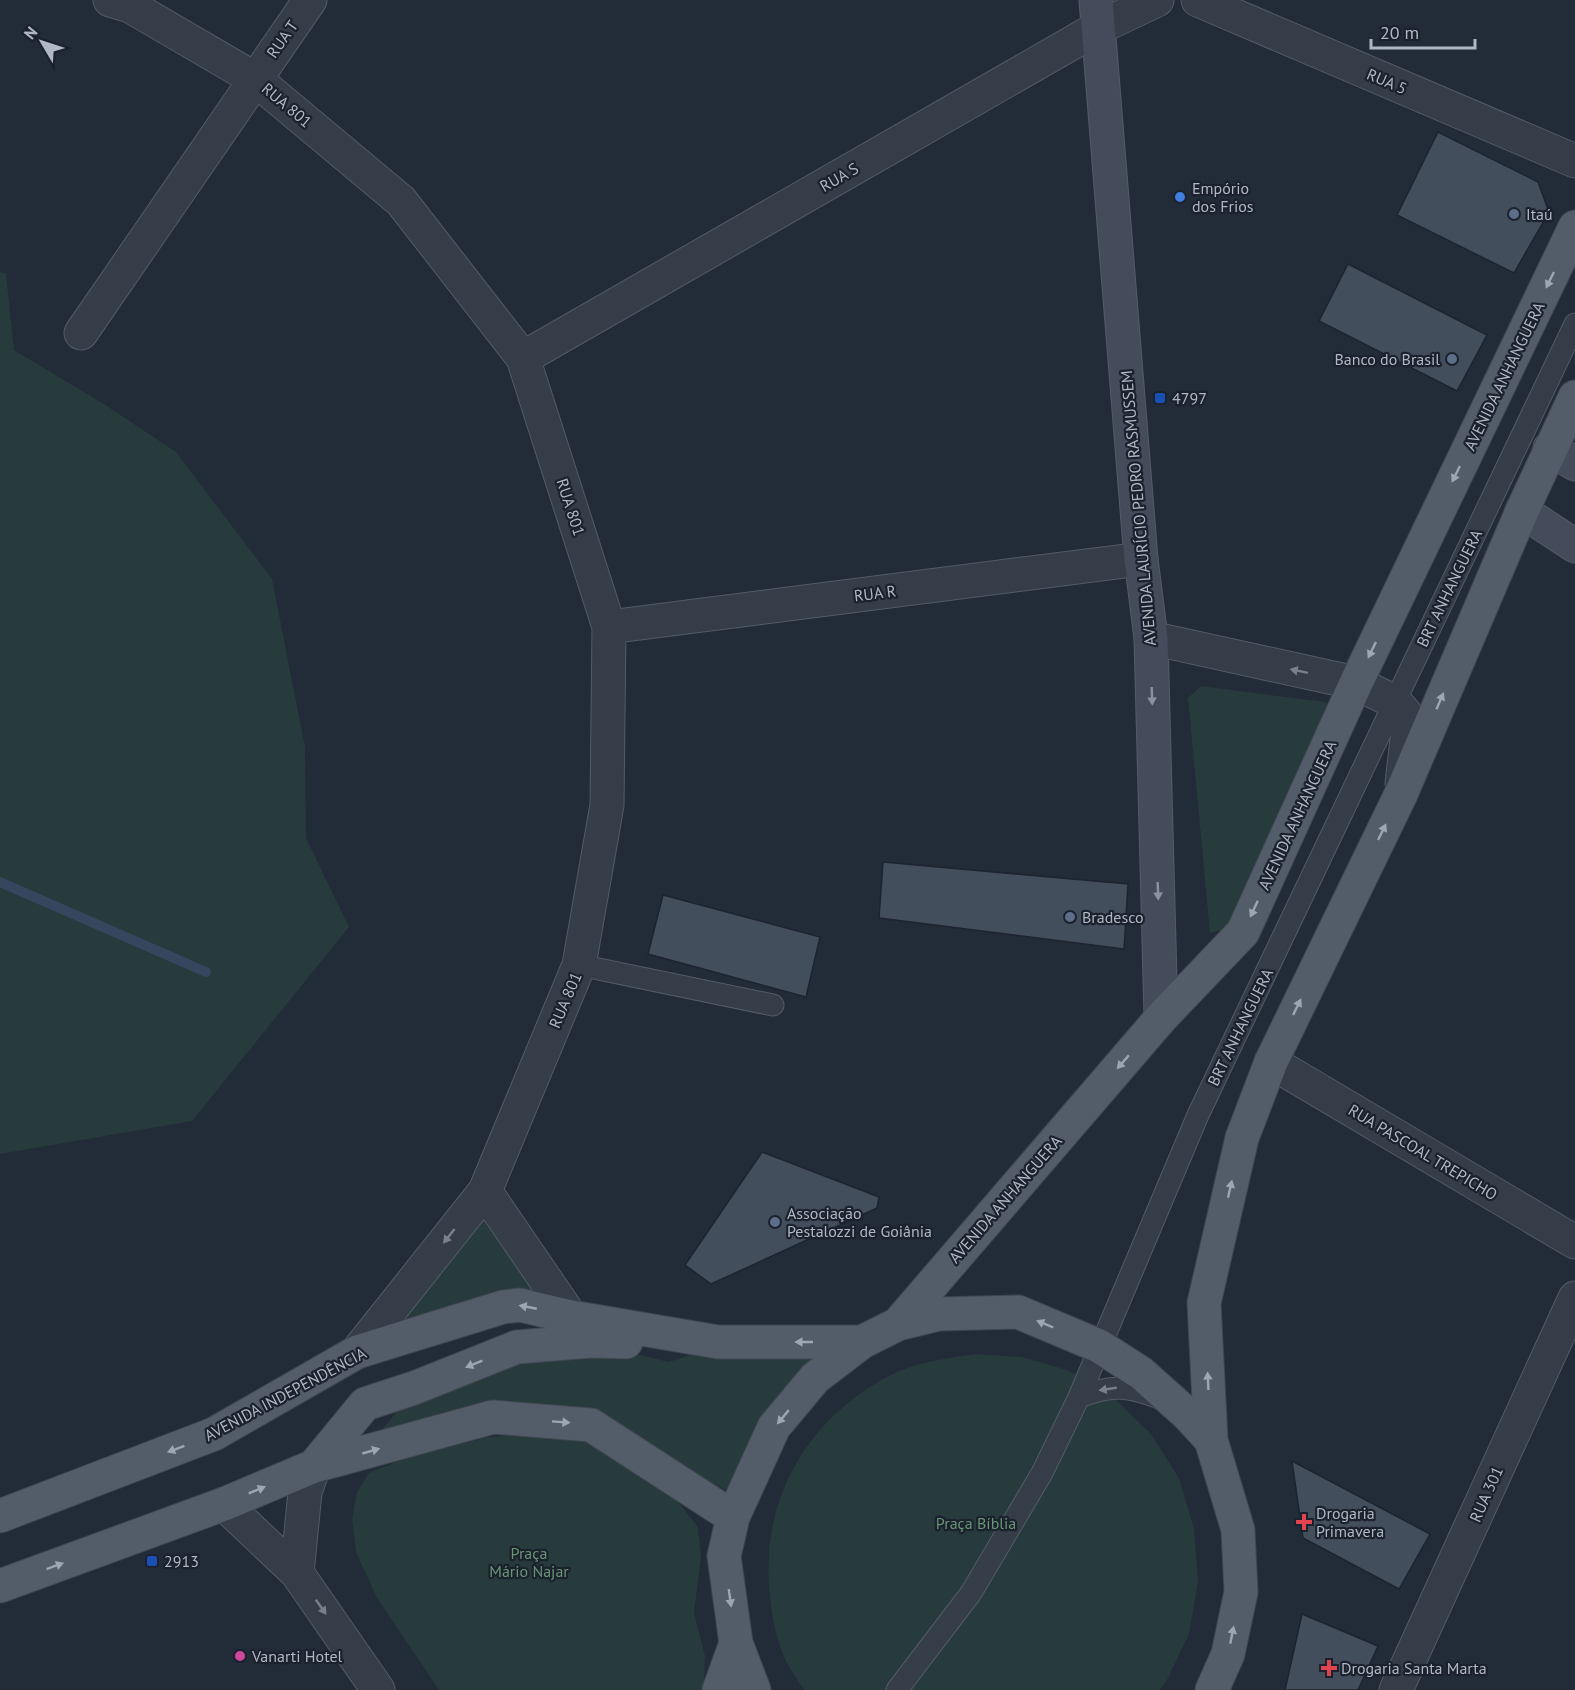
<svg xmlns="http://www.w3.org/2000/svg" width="1575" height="1690" font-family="'PT Sans',sans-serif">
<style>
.green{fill:#273a3c}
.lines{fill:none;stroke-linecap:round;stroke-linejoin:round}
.stream{stroke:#36465f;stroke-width:10}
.building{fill:#434e5d;stroke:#1d2430;stroke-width:1.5}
.lane-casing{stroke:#535b67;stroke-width:23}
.street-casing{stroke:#535b67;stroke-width:35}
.secondary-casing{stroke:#535b67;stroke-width:35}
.primary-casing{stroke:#3f4652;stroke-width:35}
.lane{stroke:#353d49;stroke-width:21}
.street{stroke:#353d49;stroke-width:33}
.secondary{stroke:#444c5c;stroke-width:33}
.primary{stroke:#535c69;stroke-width:33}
.oneway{fill:#9da6b3}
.oneway2{fill:#79818d}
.oneway3{fill:#8a92a0}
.shop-dot{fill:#3f7fe0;stroke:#1b222e;stroke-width:2}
.service-dot{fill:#5c6f8a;stroke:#1b222e;stroke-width:2}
.transit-dot{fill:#1a4fb4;stroke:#1b222e;stroke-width:2}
.health-dot{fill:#e0444e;stroke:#1b222e;stroke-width:2}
.hotel-dot{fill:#d1479c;stroke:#1b222e;stroke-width:2}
.labels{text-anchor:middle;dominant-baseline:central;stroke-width:4.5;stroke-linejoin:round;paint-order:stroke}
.street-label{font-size:16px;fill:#b0b8c5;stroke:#1b222e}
.poi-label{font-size:16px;fill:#b0b8c5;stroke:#1b222e;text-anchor:start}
.park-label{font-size:16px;fill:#689574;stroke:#1b222e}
</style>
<rect width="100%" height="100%" fill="#222b38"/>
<path class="green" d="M 0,272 L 6,273 L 14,350 L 104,404 L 176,452 L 272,579 L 305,747 L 306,838 L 349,927 L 192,1121 L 0,1154 Z
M 1201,686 L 1325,702 L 1332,708 L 1237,910 L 1225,929 L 1210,933 L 1188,698 Z
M 485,1211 L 542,1290 L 511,1293 L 378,1339 Z
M 590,1343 L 669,1362 L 720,1345 L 858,1344 L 732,1493 L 594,1422 L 368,1447 L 412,1393 Z
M 975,1354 L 1022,1357 L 1067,1370 L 1098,1385 L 1113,1397 L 1151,1434 L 1179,1478 L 1194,1529 L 1198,1582 L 1189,1634 L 1166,1682 L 1160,1690 L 804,1690 C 798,1681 792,1672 787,1663 C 777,1643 772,1618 770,1597 C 759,1505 803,1424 883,1379 C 911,1363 943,1359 975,1354 Z
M 524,1435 L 587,1436 L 671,1493 L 698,1527 L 701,1557 L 694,1613 L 705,1656 L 704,1685 L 701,1690 L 439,1690 L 377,1598 L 356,1552 L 352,1518 L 357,1492 L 369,1473 L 401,1460 L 488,1437 Z"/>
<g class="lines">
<path class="stream" d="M 0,882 L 206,972"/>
</g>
<path class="building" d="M 1438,132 L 1538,182 L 1549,212 L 1514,273 L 1397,215 Z
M 1348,264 L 1487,335 L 1457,391 L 1319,321 Z
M 883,862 L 1128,884 L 1124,949 L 879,918 Z
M 663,895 L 820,937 L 806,997 L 648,954 Z
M 762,1152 L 879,1197 L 877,1208 L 711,1284 L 685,1265 Z
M 1292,1461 L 1430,1534 L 1399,1589 L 1303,1538 Z
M 1302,1614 L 1378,1646 L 1358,1690 L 1285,1690 Z"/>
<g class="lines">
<g class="lane-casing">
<path id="lane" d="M 579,965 L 773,1005
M 1079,1397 C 1112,1384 1129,1386 1162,1399
M 897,1690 L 971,1593 L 1042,1473 L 1079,1397 L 1198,1115 L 1575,324"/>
</g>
<g class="street-casing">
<path id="street" d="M 110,0 L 130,6 L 255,79 L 401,201 L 523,358 L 609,627 L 607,805 L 579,965 L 485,1191 L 357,1352
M 1198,0 L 1575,161
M 81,333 L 310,0
M 523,358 L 1098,28 L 1157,0
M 609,627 L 1141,559
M 1151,638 L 1356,683 L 1395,702 L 1405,713 L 1408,731 L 1402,783
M 1271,1062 L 1575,1242
M 485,1191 L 571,1317
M 224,1504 L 297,1573 L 378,1690
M 297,1573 L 305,1492 L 314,1466
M 1396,1690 L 1575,1298"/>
</g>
<g class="secondary-casing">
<path id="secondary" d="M 1096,0 L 1141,559 L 1151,638 L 1161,1018
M 1550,448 L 1575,464
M 1522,511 L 1575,546"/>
</g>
<g class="primary-casing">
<path id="primary" d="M 898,1324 L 1161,1018 L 1243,932 L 1356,683 L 1575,227
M 1211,1440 L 1204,1303 L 1242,1138 L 1271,1062 L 1401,794 L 1522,511 L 1575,397
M 314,1466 L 365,1404 L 414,1388 L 517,1347 L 591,1341 L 626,1342
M 0,1516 L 214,1434 L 357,1352 L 503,1307 L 520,1305 L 571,1317 L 718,1342 L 862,1342
M 0,1586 L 224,1504 L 314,1466 L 493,1417 L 591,1425 L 733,1517
M 719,1690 L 736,1643
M 754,1690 L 736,1643 L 724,1556 L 733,1517 L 774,1427 L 815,1378 L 862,1342 L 898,1324 L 939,1314 L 1018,1312 L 1099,1346 L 1141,1373 L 1188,1415 L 1211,1440 L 1238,1530 L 1241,1592 L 1228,1654 L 1212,1690"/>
</g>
<use href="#lane" class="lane"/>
<use href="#street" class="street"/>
<use href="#secondary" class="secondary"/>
<use href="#primary" class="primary"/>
</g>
<defs><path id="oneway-solid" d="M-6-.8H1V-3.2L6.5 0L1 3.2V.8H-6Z" transform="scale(1.5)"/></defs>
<g class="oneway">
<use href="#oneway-solid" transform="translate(1550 280) rotate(116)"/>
<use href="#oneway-solid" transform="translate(1456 474) rotate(116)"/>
<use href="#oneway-solid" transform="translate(1372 650) rotate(116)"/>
<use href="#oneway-solid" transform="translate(1440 701) rotate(-67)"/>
<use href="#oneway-solid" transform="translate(1382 832) rotate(-64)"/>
<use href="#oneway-solid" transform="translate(1254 909) rotate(115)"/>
<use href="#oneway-solid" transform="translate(1297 1007) rotate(-64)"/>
<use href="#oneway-solid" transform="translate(1123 1062) rotate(131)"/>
<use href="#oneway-solid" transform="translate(1230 1189) rotate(-77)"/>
<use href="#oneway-solid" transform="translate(528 1307) rotate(-169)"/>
<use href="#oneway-solid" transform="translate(1045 1324) rotate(-157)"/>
<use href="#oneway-solid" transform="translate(804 1342) rotate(180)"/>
<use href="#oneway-solid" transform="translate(474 1364) rotate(158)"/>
<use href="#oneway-solid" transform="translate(1208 1381) rotate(-93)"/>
<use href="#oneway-solid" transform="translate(783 1417) rotate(130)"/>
<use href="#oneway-solid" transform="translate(561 1422) rotate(4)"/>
<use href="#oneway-solid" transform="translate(176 1449) rotate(159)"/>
<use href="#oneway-solid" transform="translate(371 1451) rotate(-16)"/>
<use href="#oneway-solid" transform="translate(257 1490) rotate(-22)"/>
<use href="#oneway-solid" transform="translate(55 1566) rotate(-20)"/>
<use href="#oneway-solid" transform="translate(730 1598) rotate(82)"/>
<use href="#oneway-solid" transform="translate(1232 1635) rotate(-79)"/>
</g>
<g class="oneway2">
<use href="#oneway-solid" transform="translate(1299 671) rotate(-168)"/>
<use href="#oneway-solid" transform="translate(449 1236) rotate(128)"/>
<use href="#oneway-solid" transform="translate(1108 1389) rotate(171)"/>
<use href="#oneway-solid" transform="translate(321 1607) rotate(55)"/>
</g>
<g class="oneway3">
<use href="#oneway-solid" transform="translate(1152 696) rotate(88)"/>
<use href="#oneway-solid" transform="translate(1158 891) rotate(88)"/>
</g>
<circle class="shop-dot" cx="1180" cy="197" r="6"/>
<g class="service-dot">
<circle cx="1514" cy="214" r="6"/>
<circle cx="1452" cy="359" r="6"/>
<circle cx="1070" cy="917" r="6"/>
<circle cx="775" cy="1222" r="6"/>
</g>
<g class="transit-dot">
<rect x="1154" y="392" width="12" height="12" rx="3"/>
<rect x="146" y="1555" width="12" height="12" rx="3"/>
</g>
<g class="health-dot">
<path d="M1301 1513h6v6h6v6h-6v6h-6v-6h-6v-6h6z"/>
<path d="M1326 1659h6v6h6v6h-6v6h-6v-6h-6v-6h6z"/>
</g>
<circle class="hotel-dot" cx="240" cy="1656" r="6"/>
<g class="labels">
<g class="street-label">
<text transform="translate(282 39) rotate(-55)">RUA T</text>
<text transform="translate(1387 81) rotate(23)">RUA 5</text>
<text transform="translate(287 105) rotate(40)">RUA 801</text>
<text transform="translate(839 177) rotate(-30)">RUA S</text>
<text transform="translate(1504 376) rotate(-64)">AVENIDA ANHANGUERA</text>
<text transform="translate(571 507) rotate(72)">RUA 801</text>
<text transform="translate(1138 508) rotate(-95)">AVENIDA LAURÍCIO PEDRO RASMUSSEM</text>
<text transform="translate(1449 588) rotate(-64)">BRT ANHANGUERA</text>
<text transform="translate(875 593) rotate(-7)">RUA R</text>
<text transform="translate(1297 815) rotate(-65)">AVENIDA ANHANGUERA</text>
<text transform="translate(565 1000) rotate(-67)">RUA 801</text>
<text transform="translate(1240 1027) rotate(-64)">BRT ANHANGUERA</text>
<text transform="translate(1423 1152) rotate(31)">RUA PASCOAL TREPICHO</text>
<text transform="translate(1005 1199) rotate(-49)">AVENIDA ANHANGUERA</text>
<text transform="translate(285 1394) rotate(-28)">AVENIDA INDEPENDÊNCIA</text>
<text transform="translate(1486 1494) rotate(-66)">RUA 301</text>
</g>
<g class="poi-label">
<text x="1192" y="188">Empório<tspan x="1192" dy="18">dos Frios</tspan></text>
<text x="1526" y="214">Itaú</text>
<text x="1440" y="359" text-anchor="end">Banco do Brasil</text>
<text x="1172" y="398">4797</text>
<text x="1082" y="917">Bradesco</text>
<text x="787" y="1213">Associação<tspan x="787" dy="18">Pestalozzi de Goiânia</tspan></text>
<text x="1316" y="1513">Drogaria<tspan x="1316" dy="18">Primavera</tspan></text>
<text x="164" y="1561">2913</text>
<text x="252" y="1656">Vanarti Hotel</text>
<text x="1341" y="1668">Drogaria Santa Marta</text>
</g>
<g class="park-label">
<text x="976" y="1523">Praça Bíblia</text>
<text x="529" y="1553">Praça<tspan x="529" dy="18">Mário Najar</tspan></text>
</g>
</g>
<g transform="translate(42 42) rotate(309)" stroke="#1b222e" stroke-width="4.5" paint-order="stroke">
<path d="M0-4.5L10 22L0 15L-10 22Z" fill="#b0b8c5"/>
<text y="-9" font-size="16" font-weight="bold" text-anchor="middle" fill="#b0b8c5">N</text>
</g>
<path d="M1371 39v9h104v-9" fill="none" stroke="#b0b8c5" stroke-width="3"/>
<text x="1380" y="39" font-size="18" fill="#b0b8c5" stroke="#1b222e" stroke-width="4.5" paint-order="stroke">20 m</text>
</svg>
